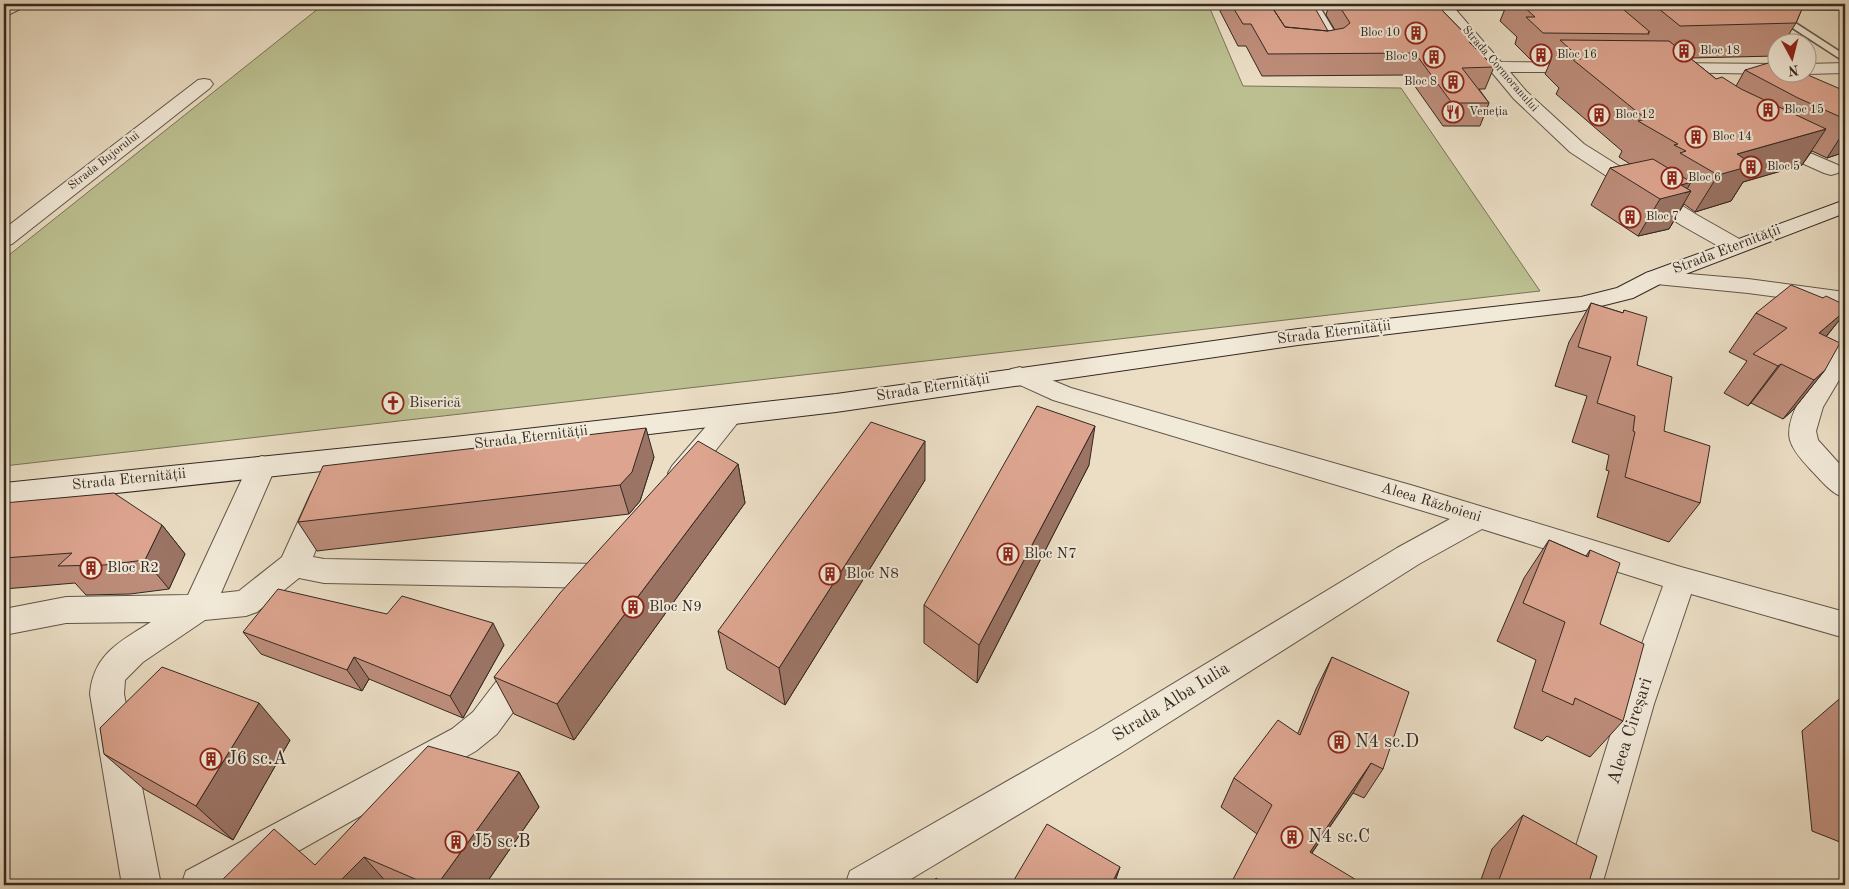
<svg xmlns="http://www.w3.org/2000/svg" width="1849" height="889" font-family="'Old Standard TT',serif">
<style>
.green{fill:#bcc091;stroke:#787459}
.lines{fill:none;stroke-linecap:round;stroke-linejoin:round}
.lane-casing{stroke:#61564a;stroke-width:3}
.street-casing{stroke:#61564a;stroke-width:2}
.secondary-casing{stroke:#332821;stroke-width:2}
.lane{fill:#f2ead9;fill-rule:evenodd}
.street{fill:#f2ead9;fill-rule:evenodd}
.secondary{fill:#f2ead9;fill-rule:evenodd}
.wall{fill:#be8e7c;stroke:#332821}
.shaded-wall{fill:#9b7465;stroke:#332821}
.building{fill:#dda590;stroke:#332821}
.labels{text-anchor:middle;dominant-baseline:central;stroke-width:4;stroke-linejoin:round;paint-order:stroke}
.far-poi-label{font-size:12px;fill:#332821;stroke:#f2ead9;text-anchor:start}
.far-street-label{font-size:12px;fill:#332821;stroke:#f2ead9}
.street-label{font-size:15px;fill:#332821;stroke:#f2ead9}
.poi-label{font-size:15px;fill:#332821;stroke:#f2ead9;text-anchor:start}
.near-street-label{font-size:18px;fill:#332821;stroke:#f2ead9}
.near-poi-label{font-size:18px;fill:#332821;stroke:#f2ead9;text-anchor:start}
</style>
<rect width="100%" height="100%" fill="#ebdec5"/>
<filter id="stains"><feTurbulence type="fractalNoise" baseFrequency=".004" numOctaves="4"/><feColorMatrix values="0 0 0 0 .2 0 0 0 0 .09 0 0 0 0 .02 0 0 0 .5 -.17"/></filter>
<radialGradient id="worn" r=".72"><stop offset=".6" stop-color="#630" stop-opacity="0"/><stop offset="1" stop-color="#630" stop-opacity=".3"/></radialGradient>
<path class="green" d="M 324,4 L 1208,4 L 1243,86 L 1401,88 L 1540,291 L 4,466 L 4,259 Z"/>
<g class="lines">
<g class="lane-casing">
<path id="lane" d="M 1310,4 L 1318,4 L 1342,44 L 1337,49 L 1331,49 L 1329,47 L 1332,44 Z
M 1777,11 L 1845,55 L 1845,62 L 1774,16 L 1774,12 Z"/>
</g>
<g class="street-casing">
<path id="street" d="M 7,4 L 26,4 L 24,7 L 4,17 L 4,6 Z
M 1435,4 L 1669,4 L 1667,7 L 1661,9 L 1456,10 L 1501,62 L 1592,63 L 1595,67 L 1592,71 L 1586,72 L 1510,72 L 1526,91 L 1584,144 L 1697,215 L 1743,241 L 1746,246 L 1743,251 L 1735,253 L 1727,251 L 1681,225 L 1570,152 L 1514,99 Z
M 1759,4 L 1845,4 L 1845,10 L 1767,9 L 1761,7 Z
M 1666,63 L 1776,64 L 1776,72 L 1782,72 L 1776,74 L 1660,72 L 1657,68 L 1660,64 Z
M 1845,63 L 1845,73 L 1806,74 L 1800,72 L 1806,72 L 1806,64 Z
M 204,79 L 210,80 L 213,84 L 210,88 L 12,244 L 4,246 L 4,229 L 198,80 Z
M 1773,137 L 1838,165 L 1841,169 L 1838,173 L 1831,175 L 1824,173 L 1766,147 L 1763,143 L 1766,139 Z
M 1654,271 L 1748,279 L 1845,292 L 1845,306 L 1748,293 L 1646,283 L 1642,278 L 1646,273 Z
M 1845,343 L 1845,370 L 1823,407 L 1816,431 L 1818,440 L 1845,470 L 1845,498 C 1830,493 1821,480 1810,469 C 1803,461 1793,451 1790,440 C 1783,413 1821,367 1836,345 Z
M 1020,367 L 1071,388 L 1414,486 L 1681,567 L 1845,612 L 1845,638 L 1691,594 L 1654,704 L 1602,885 L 1564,885 L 1620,704 L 1663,586 L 1482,529 L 1419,564 L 1121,753 L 901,885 L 845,885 L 850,871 L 1095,731 L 1397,548 L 1450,519 L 1053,400 L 1011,381 L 1007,375 L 1011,369 Z
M 730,406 L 739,409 L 743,415 L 739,421 L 692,480 L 682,483 L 672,480 L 668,473 L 672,466 L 721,409 Z
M 262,456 L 272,459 L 276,466 L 221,593 L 239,591 L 282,557 L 312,491 L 322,488 L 332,491 L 336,499 L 313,557 L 324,559 L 597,564 L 608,567 L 612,576 L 608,585 L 597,588 L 324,583 L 299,578 L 257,612 L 246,616 L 205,620 L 143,662 L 125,680 L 124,694 L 161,885 L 122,885 L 90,694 C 93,654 121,641 151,622 L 66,623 L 4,635 L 4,609 L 66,597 L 188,595 L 248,466 L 252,459 Z
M 527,653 L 539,657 L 544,667 L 539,677 L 497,734 L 476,751 L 238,885 L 181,885 L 186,871 L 452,729 L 473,712 L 515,657 Z"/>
</g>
<g class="secondary-casing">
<path id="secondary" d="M 1845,200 L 1845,213 L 1662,283 L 1633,298 L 1581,311 L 1298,345 L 836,412 L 454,457 L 4,505 L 4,483 L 454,437 L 836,394 L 1298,329 L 1581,297 L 1617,288 L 1646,273 Z"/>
</g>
<use href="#lane" class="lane"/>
<use href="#street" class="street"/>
<use href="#secondary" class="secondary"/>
</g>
<path class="wall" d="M 1221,4 L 1270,4 L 1296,8 L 1328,31 L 1335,30 L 1326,15 L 1329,4 L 1436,4 L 1473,42 L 1472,44 L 1494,67 L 1485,89 L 1479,89 L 1489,103 L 1480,126 L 1443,126 L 1407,75 L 1262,76 L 1246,46 L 1238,46 L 1220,11 Z
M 1507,4 L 1617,4 L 1623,8 L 1625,4 L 1804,4 L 1796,23 L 1784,42 L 1776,42 L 1776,56 L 1690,58 L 1716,79 L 1736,86 L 1745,70 L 1845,91 L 1845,152 L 1827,158 L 1812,151 L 1802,165 L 1743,182 L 1731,201 L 1695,212 L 1684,204 L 1669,229 L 1638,236 L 1591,205 L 1610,168 L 1630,164 L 1619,157 L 1622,151 L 1556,94 L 1559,88 L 1545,74 L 1551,60 L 1531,60 L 1515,44 L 1517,37 L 1500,21 Z
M 1823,298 L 1845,305 L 1845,313 L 1826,337 L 1825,370 L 1793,410 L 1783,419 L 1751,403 L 1748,406 L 1724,393 L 1747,361 L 1729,352 L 1756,313 Z
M 1591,303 L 1623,313 L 1624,310 L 1637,365 L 1664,431 L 1700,503 L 1669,542 L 1597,517 L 1609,471 L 1606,470 L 1609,455 L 1572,442 L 1587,396 L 1555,386 L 1569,342 Z
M 654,457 L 640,501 L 629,514 L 317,551 L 298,522 Z
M 738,464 L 745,503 L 574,740 L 514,714 L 494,677 Z
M 1089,465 L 977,683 L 924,643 L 924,605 Z
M 925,480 L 785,705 L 727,669 L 718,631 Z
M 4,503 L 162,525 L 185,554 L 169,589 L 130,594 L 86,595 L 75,583 L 4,589 Z
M 1549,540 L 1586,556 L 1590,550 L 1600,624 L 1623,721 L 1590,757 L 1547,736 L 1542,741 L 1514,728 L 1536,660 L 1497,641 L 1524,578 Z
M 243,632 L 504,645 L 463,718 L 369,679 L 362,691 L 261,654 Z
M 1332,657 L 1383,769 L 1364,798 L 1353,793 L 1312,853 L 1257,834 L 1221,807 L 1234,778 L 1298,733 L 1316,689 Z
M 1845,694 L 1845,844 L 1812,831 L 1802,731 Z
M 290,740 L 233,840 L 144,789 L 104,754 Z
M 519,772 L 539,807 L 485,885 L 217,885 L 315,865 Z
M 1523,815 L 1588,885 L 1479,885 L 1492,849 Z"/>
<path class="shaded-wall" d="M 1826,129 L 1802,165 L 1743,182 L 1731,201 L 1695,212 L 1718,175 L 1737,154 Z
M 1845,130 L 1845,152 L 1827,158 Z
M 1691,182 L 1685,193 L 1691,191 L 1669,229 L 1638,236 L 1660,199 L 1681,185 Z
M 1845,311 L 1845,313 L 1819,345 L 1819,333 Z
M 1781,364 L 1751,403 L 1748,406 L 1778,366 Z
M 1825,370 L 1793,410 L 1783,419 L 1814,380 Z
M 1095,426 L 1089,465 L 977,683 L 979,645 Z
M 646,428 L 654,457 L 640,501 L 629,514 L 620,485 Z
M 925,441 L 925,480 L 785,705 L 779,668 Z
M 738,464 L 745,503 L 574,740 L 557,704 Z
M 162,525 L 185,554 L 169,589 L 145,560 Z
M 493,623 L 504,645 L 463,718 L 450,696 Z
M 354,657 L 369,679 L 362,691 L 347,670 Z
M 259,703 L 290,740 L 233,840 L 196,806 Z
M 1371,763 L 1353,793 L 1293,880 L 1310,852 Z
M 519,772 L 539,807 L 485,885 L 437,885 Z
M 364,857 L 389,885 L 336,885 Z
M 1120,867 L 1114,885 L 1111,885 Z"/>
<path class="building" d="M 1231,4 L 1270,4 L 1285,27 L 1328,31 L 1344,28 L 1350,23 L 1338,4 L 1436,4 L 1473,42 L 1469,42 L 1494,67 L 1462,68 L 1489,103 L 1452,103 L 1415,53 L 1268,54 L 1251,24 L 1243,24 Z
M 1270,4 L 1294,4 L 1296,8 L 1315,8 L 1328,31 L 1285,27 Z
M 1521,4 L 1617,4 L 1650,32 L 1648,32 L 1649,34 L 1543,33 L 1526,17 L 1535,17 Z
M 1653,4 L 1804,4 L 1796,23 L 1680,26 Z
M 1560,40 L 1669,41 L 1716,79 L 1722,77 L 1741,89 L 1826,129 L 1737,154 L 1754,165 L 1718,175 L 1680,153 L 1686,151 L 1674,145 L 1678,144 L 1638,121 L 1646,119 L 1572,59 L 1581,59 Z
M 1775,61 L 1776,62 L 1776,72 L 1801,72 L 1845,91 L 1845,119 L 1798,98 L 1745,70 Z
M 1653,159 L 1691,182 L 1681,185 L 1691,191 L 1660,199 L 1610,168 Z
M 1791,285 L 1823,298 L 1826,296 L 1845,305 L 1845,311 L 1819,333 L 1840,343 L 1825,370 L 1814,380 L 1781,364 L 1778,366 L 1753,354 L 1787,328 L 1756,313 Z
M 1591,303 L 1623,313 L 1624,310 L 1647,317 L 1637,365 L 1672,377 L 1664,431 L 1710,446 L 1700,503 L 1625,477 L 1635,432 L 1633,431 L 1635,416 L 1597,403 L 1611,357 L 1578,347 Z
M 1037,406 L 1095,426 L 979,645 L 924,605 Z
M 871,422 L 925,441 L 779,668 L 718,631 Z
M 646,428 L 632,472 L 620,485 L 298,522 L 323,466 Z
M 698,441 L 738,464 L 557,704 L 494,677 L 560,593 Z
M 114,493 L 162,525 L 145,560 L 104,565 L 58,566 L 72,553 L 4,558 L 4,503 Z
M 1549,540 L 1588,557 L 1590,550 L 1620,563 L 1600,624 L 1644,644 L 1623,721 L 1575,698 L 1573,705 L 1542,691 L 1565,622 L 1523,603 Z
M 278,589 L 387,614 L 402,596 L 493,623 L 450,696 L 354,657 L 347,670 L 243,632 Z
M 1332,657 L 1409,692 L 1383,769 L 1371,763 L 1310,852 L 1358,881 L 1356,885 L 1230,885 L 1272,805 L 1234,778 L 1278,720 L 1300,735 Z
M 162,667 L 259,703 L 196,806 L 104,754 L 100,728 Z
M 428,746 L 519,772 L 437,885 L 429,885 L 364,857 L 336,885 L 217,885 L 274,829 L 315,865 Z
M 1523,815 L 1597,856 L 1588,885 L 1497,885 Z
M 1047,824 L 1120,867 L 1111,885 L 1011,885 Z
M 936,878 L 946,885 L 930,885 Z"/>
<defs>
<g id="building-ring" transform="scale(1.125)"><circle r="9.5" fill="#f2ead9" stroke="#8f2418" stroke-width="1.5"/><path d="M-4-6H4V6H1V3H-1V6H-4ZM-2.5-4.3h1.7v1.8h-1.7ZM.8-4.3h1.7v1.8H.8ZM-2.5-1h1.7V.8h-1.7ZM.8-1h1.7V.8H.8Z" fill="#8f2418"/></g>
<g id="restaurant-ring" transform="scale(1.125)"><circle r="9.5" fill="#f2ead9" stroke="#8f2418" stroke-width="1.5"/><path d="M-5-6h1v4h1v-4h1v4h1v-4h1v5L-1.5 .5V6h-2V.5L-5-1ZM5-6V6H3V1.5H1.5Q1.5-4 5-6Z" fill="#8f2418"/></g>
<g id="church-ring" transform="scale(1.125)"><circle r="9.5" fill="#f2ead9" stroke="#8f2418" stroke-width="1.5"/><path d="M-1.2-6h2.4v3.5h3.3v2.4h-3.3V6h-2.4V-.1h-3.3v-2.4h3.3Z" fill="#8f2418"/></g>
</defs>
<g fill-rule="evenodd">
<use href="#building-ring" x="1416" y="33"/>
<use href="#building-ring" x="1684" y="51"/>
<use href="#building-ring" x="1541" y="55"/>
<use href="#building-ring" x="1434" y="57"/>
<use href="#building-ring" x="1453" y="82"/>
<use href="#building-ring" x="1768" y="110"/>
<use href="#restaurant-ring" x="1453" y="112"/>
<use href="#building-ring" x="1599" y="115"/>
<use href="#building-ring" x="1696" y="137"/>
<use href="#building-ring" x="1751" y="167"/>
<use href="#building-ring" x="1672" y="178"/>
<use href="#building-ring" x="1630" y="217"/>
<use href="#church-ring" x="393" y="403"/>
<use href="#building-ring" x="1008" y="554"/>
<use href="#building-ring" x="91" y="568"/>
<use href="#building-ring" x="830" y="574"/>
<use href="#building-ring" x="633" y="607"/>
<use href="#building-ring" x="1339" y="742"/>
<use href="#building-ring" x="211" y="759"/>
<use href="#building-ring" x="1292" y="837"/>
<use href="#building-ring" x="456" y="842"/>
</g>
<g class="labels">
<g class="far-poi-label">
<text x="1400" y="33" text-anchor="end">Bloc 10</text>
<text x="1700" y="51">Bloc 18</text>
<text x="1557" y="55">Bloc 16</text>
<text x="1418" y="57" text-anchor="end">Bloc 9</text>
<text x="1437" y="82" text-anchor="end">Bloc 8</text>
<text x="1784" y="110">Bloc 15</text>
<text x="1469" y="112">Veneția</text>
<text x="1615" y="115">Bloc 12</text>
<text x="1712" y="137">Bloc 14</text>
<text x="1767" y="167">Bloc 5</text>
<text x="1688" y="178">Bloc 6</text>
<text x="1646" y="217">Bloc 7</text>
</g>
<g class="far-street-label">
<text transform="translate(1500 69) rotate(49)">Strada Cormoranului</text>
<text transform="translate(104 161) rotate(-38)">Strada Bujorului</text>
</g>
<g class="street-label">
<text transform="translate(1727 250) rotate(-21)">Strada Eternității</text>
<text transform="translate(1334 333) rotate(-7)">Strada Eternității</text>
<text transform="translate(933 388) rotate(-9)">Strada Eternității</text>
<text transform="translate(531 438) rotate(-7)">Strada Eternității</text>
<text transform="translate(129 480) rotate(-6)">Strada Eternității</text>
<text transform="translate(1431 503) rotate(17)">Aleea Războieni</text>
</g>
<g class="poi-label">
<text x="409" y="403">Biserică</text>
<text x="1024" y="554">Bloc N7</text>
<text x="107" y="568">Bloc R2</text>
<text x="846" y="574">Bloc N8</text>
<text x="649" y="607">Bloc N9</text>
</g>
<g class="near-street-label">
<text transform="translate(1171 702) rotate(-32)">Strada Alba Iulia</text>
<text transform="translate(1630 731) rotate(-72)">Aleea Cireșari</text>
</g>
<g class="near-poi-label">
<text x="1355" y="742">N4 sc.D</text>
<text x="227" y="759">J6 sc.A</text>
<text x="1308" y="837">N4 sc.C</text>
<text x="472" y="842">J5 sc.B</text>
</g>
</g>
<rect width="1849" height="889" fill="none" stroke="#ebdec5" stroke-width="20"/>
<rect x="5" y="5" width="1839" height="879" fill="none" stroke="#332821" stroke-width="2.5"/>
<rect x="10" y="10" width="1829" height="869" fill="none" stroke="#332821"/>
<g transform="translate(1792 58) rotate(173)"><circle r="24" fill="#f2ead9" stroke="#a69c8f"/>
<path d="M0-4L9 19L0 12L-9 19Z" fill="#8f2418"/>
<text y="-8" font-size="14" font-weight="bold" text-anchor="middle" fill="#332821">N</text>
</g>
<rect width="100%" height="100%" filter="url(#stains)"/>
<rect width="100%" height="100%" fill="url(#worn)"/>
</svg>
